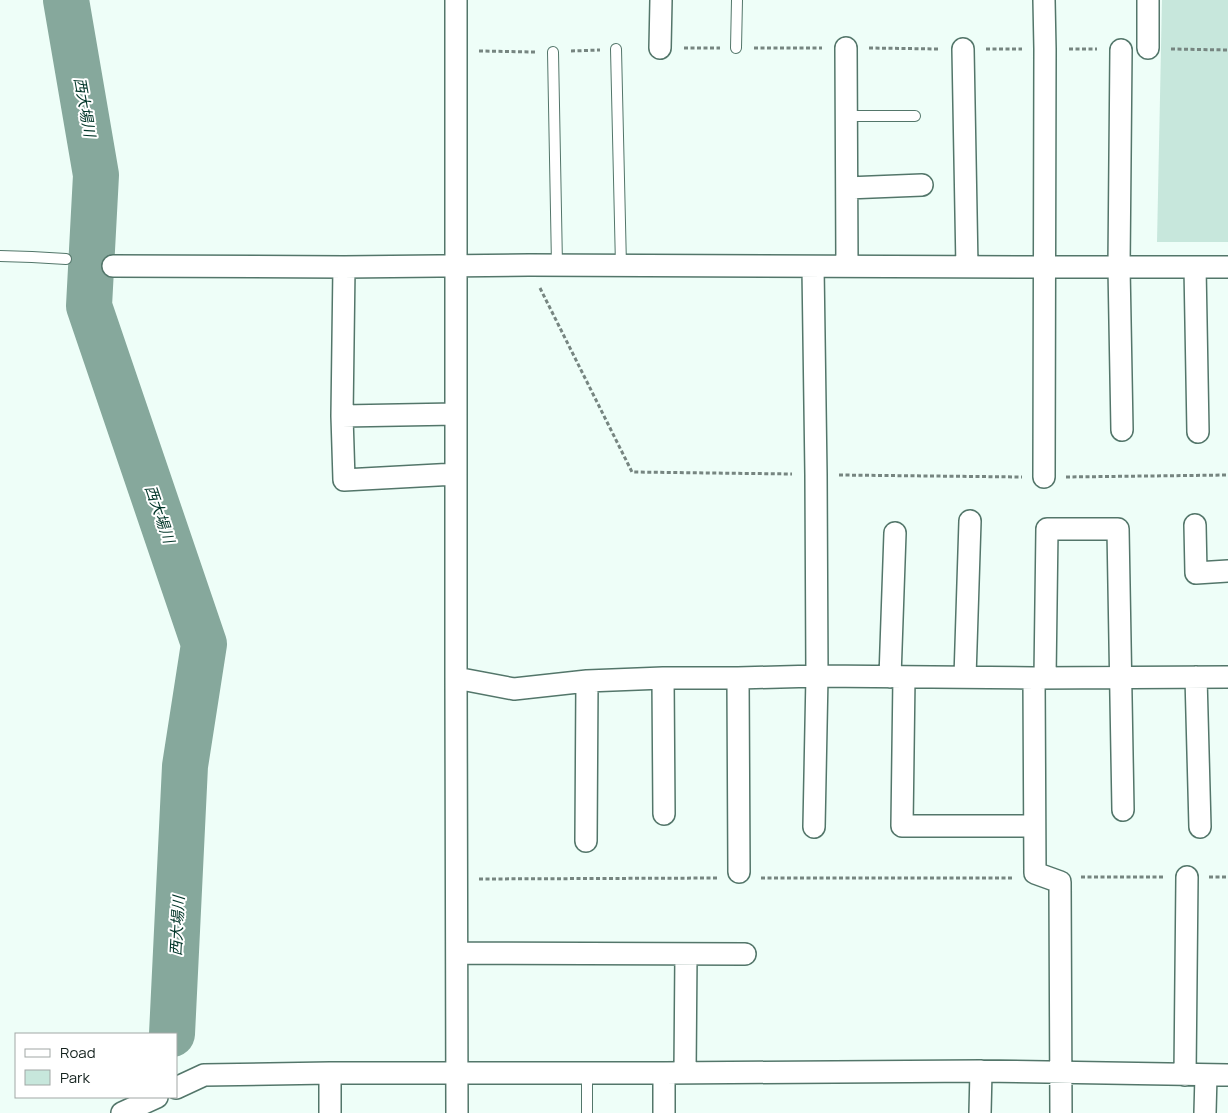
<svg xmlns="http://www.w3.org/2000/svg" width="1228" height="1113" font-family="Manrope,'Noto Sans JP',sans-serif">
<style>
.green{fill:#c7e7dc}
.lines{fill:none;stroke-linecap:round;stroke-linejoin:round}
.river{stroke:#86a89c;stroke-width:46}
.service-casing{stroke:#53766a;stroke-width:12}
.minor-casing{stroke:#53766a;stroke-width:24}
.path{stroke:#768580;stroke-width:3;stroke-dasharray:4 2.5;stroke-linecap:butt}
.service{stroke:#fff;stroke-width:10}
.minor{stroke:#fff;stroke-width:21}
.labels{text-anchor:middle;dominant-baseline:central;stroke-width:4;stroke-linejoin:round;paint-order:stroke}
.water-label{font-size:15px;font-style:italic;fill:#003528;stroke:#fff}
</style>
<rect width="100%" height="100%" fill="#eefef8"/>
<path class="green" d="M 1162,0 L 1228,0 L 1228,242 L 1157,242 Z"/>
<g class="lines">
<path class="river" d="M 66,0 L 96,175 L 89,306 L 204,644 L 185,766 L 172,1034"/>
<g class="service-casing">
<path id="service" d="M 736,48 L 737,0
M 616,49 L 621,266
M 553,52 L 557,265
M 846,116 L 915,116
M 0,256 L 32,257 L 66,259
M 587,1073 L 587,1113"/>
</g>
<g class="minor-casing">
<path id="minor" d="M 456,0 L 456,678 L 457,1113
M 1044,0 L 1045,49 L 1044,477
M 660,48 L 661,0
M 846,48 L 847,266
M 1148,48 L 1148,0
M 963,49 L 967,267
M 1121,50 L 1119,267 L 1122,430
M 847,188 L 922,185
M 113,266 L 344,267 L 529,265 L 1043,267 L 1228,267
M 344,267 L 342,416 L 344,480 L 456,474
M 813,267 L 816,475 L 817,676 L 814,827
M 1195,267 L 1198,432
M 342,416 L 456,414
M 1195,525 L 1196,573 L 1228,571
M 890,677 L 895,533
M 904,677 L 902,826 L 1034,826
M 965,677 L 970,521
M 1045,677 L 1047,529 L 1118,529 L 1123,810
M 1196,677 L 1200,827
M 456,678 L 514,689 L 587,681 L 663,678 L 738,678 L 817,676 L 1034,678 L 1228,677
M 663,678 L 664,814
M 738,678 L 739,872
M 1034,678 L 1035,873 L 1060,882 L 1061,1113
M 586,841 L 587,681
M 457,953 L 745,954
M 330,1073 L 330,1113
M 685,1073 L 686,954
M 1185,1075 L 1187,877
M 176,1088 L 204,1075 L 330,1073 L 664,1073 L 981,1071 L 1228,1075
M 122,1113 L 157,1097
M 664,1113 L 664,1073
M 980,1113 L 981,1071
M 1205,1113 L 1206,1075"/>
</g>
<path class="path" d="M 684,48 L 720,48
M 754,48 L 822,48
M 869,48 L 940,49
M 986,49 L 1022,49
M 1069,49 L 1097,49
M 1171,49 L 1228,50
M 479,51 L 535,52
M 571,51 L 600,50
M 540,288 L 632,472 L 792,474
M 839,475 L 1022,477
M 1066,477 L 1228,475
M 1081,877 L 1165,877
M 1209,877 L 1228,877
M 761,878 L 1012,878
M 479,879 L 717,878"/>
<use href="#service" class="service"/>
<use href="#minor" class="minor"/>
</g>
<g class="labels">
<g class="water-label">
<text transform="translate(85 107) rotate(80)">西大場川</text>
<text transform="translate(160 514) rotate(71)">西大場川</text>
<text transform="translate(177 926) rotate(-87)">西大場川</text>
</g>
</g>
<rect x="15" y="1033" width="162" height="65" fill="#ffffff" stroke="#a1a7a5"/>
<rect x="25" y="1049" width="25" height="8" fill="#ffffff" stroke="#a1a7a5"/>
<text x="60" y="1058" font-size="15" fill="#14221e">Road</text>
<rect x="25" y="1070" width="25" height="15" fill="#c7e7dc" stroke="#a1a7a5"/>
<text x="60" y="1083" font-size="15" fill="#14221e">Park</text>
</svg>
